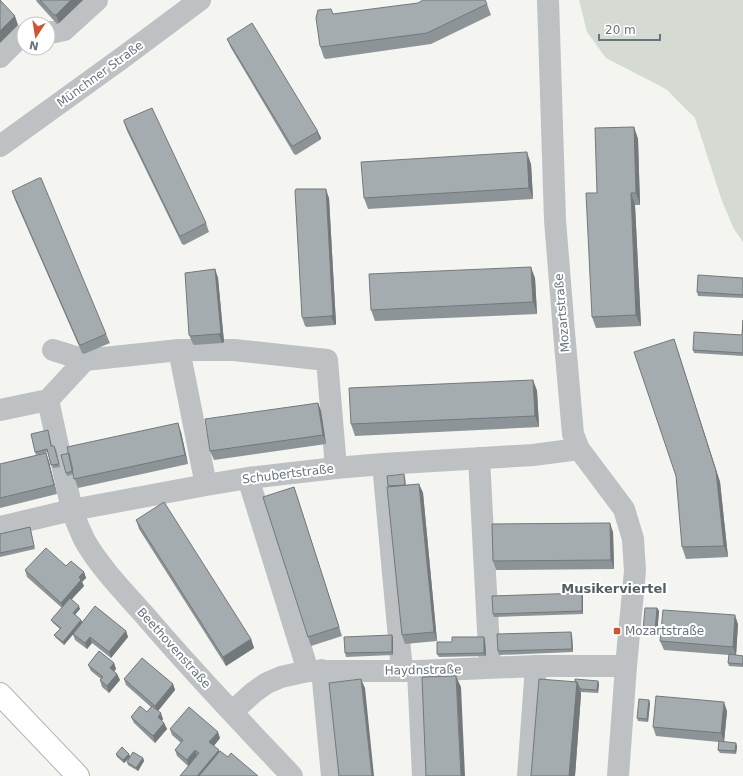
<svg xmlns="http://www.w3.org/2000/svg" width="743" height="776" font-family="'DejaVu Sans',sans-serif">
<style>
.green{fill:#d5dad2}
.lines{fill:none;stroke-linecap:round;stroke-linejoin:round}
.major-casing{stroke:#b1b5b8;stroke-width:24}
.minor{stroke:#bdc1c4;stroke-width:22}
.major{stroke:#fff;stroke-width:22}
.wall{fill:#8d9497}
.shaded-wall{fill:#73787b}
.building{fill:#a4acb0;stroke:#73787b}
.poi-dot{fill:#ce5436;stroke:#fff;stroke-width:1.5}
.labels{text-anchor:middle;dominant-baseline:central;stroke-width:4;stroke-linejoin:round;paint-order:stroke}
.street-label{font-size:12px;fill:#66747e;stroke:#fff}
.poi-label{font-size:12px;fill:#66747e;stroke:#fff;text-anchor:start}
.neighbourhood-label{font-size:13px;font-weight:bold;fill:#535d64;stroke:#fff}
</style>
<rect width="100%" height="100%" fill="#f4f4f0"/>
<path class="green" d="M 579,0 L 743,0 L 743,242 L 734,229 L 722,201 L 695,118 L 666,89 L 606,58 L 587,32 Z"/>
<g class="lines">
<g class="major-casing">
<path id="major" d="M 0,694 L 78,776"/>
</g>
<path class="minor" d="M 548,0 L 555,220 L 564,332 L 573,434 L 579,449 L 624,509 L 633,539 L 635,571 L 626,666 L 618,776
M 48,32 L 55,32 L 64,30 L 97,0
M 0,57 L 21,36 L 24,35
M 0,146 L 122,58 L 200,0
M 53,350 L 85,360
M 179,350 L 234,350 L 327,360 L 336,468
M 48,400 L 85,360 L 179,350 L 206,485
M 0,410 L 48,400 L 72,510 C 76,521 80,531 85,541 C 101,569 127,595 148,619 C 194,673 243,724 292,776
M 479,458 L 490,668
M 383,464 L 402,671
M 248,478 L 308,671
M 0,527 L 72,510 L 206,485 L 248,478 L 336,468 L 383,464 L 533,455 L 579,449
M 322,670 L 332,776
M 418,671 L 423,776
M 232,712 L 254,692 L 267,683 L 281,677 L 308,671 L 418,671 L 536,666 L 626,666
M 528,776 L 536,666"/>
<use href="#major" class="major"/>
</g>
<path class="wall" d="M 36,0 L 83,0 L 59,23 L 57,24 L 37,2 Z
M 487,4 L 491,15 L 431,44 L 326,59 L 324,58 L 320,46 L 331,9 L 333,14 Z
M 227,39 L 317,130 L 321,138 L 320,140 L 296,155 L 294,154 L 231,48 Z
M 124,122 L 206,223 L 209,232 L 184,245 L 182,244 L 127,131 Z
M 634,127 L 638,139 L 640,205 L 635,205 L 641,326 L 596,328 L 592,317 Z
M 531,164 L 533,199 L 368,209 L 364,198 Z
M 12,191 L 106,334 L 110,343 L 84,354 L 82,353 L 15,200 Z
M 329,198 L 336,324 L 335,325 L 307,327 L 305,326 L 302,317 Z
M 215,269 L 218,278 L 224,342 L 222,343 L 194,345 L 193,344 L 189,335 Z
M 535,278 L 537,314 L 375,321 L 371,310 Z
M 743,278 L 743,298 L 698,296 L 697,292 Z
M 743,320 L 743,356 L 694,353 L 693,350 L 742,335 Z
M 674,339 L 720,482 L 728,557 L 686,559 L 682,547 Z
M 533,380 L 537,391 L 539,427 L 355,436 L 351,424 Z
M 318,403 L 321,411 L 326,444 L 214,460 L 210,451 Z
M 181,432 L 188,464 L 78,488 L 73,474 L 67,476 L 66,473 Z
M 49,433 L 52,446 L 56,449 L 60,467 L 53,468 L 48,452 L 36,455 L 35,452 Z
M 46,453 L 49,462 L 57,494 L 0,508 L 0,464 Z
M 404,474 L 405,477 L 406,485 L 419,484 L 423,493 L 437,641 L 405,644 L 402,635 L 388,486 Z
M 297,496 L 342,636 L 311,646 L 308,637 Z
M 136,520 L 251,639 L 254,648 L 226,666 L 139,529 Z
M 30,527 L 35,549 L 0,557 L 0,534 Z
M 613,532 L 614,569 L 496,570 L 493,561 Z
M 66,566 L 84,572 L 86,578 L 82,582 L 84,586 L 71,599 L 80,609 L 75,614 L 82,622 L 126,631 L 128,637 L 111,658 L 92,643 L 87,649 L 75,640 L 73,634 L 64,645 L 56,638 L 54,635 L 60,629 L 53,623 L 51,620 L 62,608 L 27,577 L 25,570 Z
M 583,596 L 583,614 L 494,617 L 493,614 Z
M 657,608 L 659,611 L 657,634 L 644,633 L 643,630 Z
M 738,624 L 736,655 L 743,656 L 743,667 L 729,666 L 728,663 L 729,655 L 664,650 L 660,641 Z
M 392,635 L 393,638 L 393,655 L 346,657 L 345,653 Z
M 572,635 L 573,652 L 499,655 L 498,651 Z
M 485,640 L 486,656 L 439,657 L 437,654 L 452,642 Z
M 114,663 L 116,669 L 114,671 L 117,674 L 120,680 L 109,693 L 102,687 L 100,680 L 101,679 L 91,671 L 88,665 Z
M 124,679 L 173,684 L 175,690 L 158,711 L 163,719 L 162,721 L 164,723 L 167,729 L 155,743 L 134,723 L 131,717 L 147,712 L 151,707 L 126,685 Z
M 598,681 L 599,684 L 598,693 L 581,692 L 581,694 L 575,776 L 531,776 L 575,682 Z
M 650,703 L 648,722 L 638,721 L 637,718 Z
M 727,711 L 724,742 L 737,746 L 736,754 L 720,753 L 718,750 L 719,742 L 656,736 L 653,727 Z
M 170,729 L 220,738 L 214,746 L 219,750 L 219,752 L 258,776 L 188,766 L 177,756 L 175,750 L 181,743 L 172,735 Z
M 116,754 L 129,754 L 130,757 L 124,763 L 117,757 Z
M 143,758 L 144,761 L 138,771 L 128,765 L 127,762 Z"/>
<path class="shaded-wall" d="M 71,0 L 83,0 L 59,23 L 56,15 Z
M 15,16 L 18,25 L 0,43 L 0,31 Z
M 634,127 L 638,139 L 640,205 L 636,193 Z
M 317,130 L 321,138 L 320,140 L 317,132 Z
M 527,152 L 531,164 L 533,199 L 529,188 Z
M 326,189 L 329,198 L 336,324 L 335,325 L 331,316 Z
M 631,193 L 635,205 L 641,326 L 636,315 Z
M 531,267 L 535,278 L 537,314 L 533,302 Z
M 215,269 L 218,278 L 224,342 L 222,343 L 219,334 Z
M 674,339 L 720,482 L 728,557 L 724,546 Z
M 533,380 L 537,391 L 539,427 L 535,416 Z
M 318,403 L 321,411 L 326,444 L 323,435 Z
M 178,423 L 181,432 L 188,464 L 185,455 Z
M 46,453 L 49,462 L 57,494 L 54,485 Z
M 419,484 L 423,493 L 437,641 L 434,632 Z
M 294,487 L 297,496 L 342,636 L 339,627 Z
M 610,523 L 613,532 L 614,569 L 611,560 Z
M 84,572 L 86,578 L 82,582 L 84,586 L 63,609 L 61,603 L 79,577 Z
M 582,593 L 583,596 L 583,614 L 582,611 Z
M 79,606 L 80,609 L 74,616 L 73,613 Z
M 657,608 L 659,611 L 657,634 L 655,631 Z
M 735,615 L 738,624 L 736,656 L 733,647 Z
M 81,620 L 83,623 L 64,645 L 63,642 Z
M 126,631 L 128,637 L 111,658 L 109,652 Z
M 571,632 L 572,635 L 573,652 L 572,649 Z
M 392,635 L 393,638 L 393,655 L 392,652 Z
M 90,637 L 92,643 L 87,649 L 85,643 Z
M 484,637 L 485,640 L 486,656 L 484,653 Z
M 251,639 L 254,648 L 226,666 L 223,657 Z
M 114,663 L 116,669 L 112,674 L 110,668 Z
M 117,674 L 120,680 L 109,693 L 107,686 Z
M 456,676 L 461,687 L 465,776 L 461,776 Z
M 361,679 L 365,688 L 374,776 L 372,776 Z
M 598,681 L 599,684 L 598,693 L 597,690 Z
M 577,682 L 581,694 L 575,776 L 569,776 Z
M 173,684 L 175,690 L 157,712 L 155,706 Z
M 649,700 L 650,703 L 648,722 L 647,719 Z
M 724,702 L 727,711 L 724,742 L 721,733 Z
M 161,713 L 163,719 L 160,723 L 158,717 Z
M 164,723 L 167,729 L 155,743 L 153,736 Z
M 218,732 L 220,738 L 212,748 L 209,742 Z
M 736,743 L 737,746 L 736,754 L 735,751 Z
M 195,750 L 197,756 L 189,766 L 187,760 Z
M 219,750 L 221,756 L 204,776 L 197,776 Z
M 129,754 L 130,757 L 124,763 L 123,760 Z
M 143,758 L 144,761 L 138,771 L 136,768 Z"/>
<path class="building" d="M 0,0 L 15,16 L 0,31 Z
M 40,0 L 71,0 L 56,15 L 54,15 Z
M 423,0 L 485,0 L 487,4 L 427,33 L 321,47 L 320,46 L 316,18 L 318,10 L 331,9 L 333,14 L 418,3 Z
M 252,23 L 317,130 L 317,132 L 293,146 L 291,145 L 227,39 Z
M 152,108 L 206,223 L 181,236 L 179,235 L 124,122 L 124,120 Z
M 634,127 L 636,193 L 631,193 L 636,315 L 592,317 L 586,193 L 597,193 L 595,128 Z
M 527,152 L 529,188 L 364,198 L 361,162 Z
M 39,178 L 41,178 L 106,334 L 81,345 L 79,344 L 12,191 Z
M 296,189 L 326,189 L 333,315 L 331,316 L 303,318 L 302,317 L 295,191 Z
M 531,267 L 533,302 L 371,310 L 369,274 Z
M 215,269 L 221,333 L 219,334 L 191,336 L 189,335 L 185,273 Z
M 698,275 L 743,278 L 743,295 L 697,292 Z
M 743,320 L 743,353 L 693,350 L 694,332 L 742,335 Z
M 674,339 L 716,471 L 724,546 L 682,547 L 676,476 L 634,352 Z
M 533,380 L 535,416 L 351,424 L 349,388 Z
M 318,403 L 323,435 L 210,451 L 205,419 Z
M 178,423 L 185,455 L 74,479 L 67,447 Z
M 48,430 L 51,446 L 54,446 L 59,464 L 51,465 L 47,449 L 35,452 L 31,434 Z
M 46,453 L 54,485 L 0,498 L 0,464 Z
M 69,453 L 73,471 L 66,473 L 61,455 Z
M 404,474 L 405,485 L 388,486 L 387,476 Z
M 419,484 L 434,632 L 402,635 L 387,487 Z
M 294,487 L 339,627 L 308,637 L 263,497 Z
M 164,502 L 251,639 L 223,657 L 136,520 Z
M 610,523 L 611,560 L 493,561 L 492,524 Z
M 30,527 L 34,546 L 0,553 L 0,534 Z
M 46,548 L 66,566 L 71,561 L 84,572 L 79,577 L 81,580 L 61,603 L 25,570 Z
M 582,593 L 582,611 L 493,614 L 492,596 Z
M 70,598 L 79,606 L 73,613 L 81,620 L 63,642 L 54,635 L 61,628 L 51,620 Z
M 95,606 L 126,631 L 109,652 L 90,637 L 85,643 L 73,634 Z
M 645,608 L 657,608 L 655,631 L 643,630 Z
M 663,610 L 735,615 L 733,647 L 660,641 Z
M 571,632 L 572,649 L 498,651 L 497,634 Z
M 392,635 L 392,652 L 345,653 L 344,637 Z
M 452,637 L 484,637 L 484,653 L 437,654 L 437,642 L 452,642 Z
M 99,651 L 114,663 L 110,668 L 117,674 L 107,686 L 100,680 L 103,677 L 88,665 Z
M 729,654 L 743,656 L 743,664 L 728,663 Z
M 142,658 L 173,684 L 155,706 L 124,679 Z
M 456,676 L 461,776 L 426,776 L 422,677 Z
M 361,679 L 372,776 L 339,776 L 329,683 Z
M 539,679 L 577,682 L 569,776 L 531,776 Z
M 575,679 L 598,681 L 597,690 L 580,689 L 577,682 L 575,682 Z
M 656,696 L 724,702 L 721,733 L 653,727 Z
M 639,699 L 649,700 L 647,719 L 637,718 Z
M 140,706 L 147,712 L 152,706 L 161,713 L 158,717 L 164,723 L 153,736 L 131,717 Z
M 189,707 L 218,732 L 209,742 L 219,750 L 197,776 L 180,776 L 199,753 L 195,750 L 187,760 L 175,750 L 183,740 L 170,729 Z
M 719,741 L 736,743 L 735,751 L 718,750 Z
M 122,747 L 129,754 L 123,760 L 116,754 Z
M 220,751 L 228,757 L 231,753 L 258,776 L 199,776 Z
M 133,752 L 143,758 L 136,768 L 127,762 Z"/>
<rect class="poi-dot" x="613" y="627" width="8" height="8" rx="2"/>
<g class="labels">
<g class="street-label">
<text transform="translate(100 74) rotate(-36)">Münchner Straße</text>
<text transform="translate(562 313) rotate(-95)">Mozartstraße</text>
<text transform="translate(288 474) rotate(-7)">Schubertstraße</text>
<text transform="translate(174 648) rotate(48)">Beethovenstraße</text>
<text transform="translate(423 670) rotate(-1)">Haydnstraße</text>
</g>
<g class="poi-label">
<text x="625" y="631">Mozartstraße</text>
</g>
<g class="neighbourhood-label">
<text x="614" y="588">Musikerviertel</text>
</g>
</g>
<g transform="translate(36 36) rotate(192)"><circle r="19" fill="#ffffff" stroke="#c2c7cb"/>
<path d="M0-3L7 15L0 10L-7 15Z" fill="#ce5436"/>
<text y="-6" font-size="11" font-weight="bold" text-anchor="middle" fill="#66747e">N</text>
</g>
<path d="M599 34v6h61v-6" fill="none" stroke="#66747e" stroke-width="2"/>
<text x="605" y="34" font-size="12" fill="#66747e" stroke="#ffffff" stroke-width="3" paint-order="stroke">20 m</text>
</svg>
